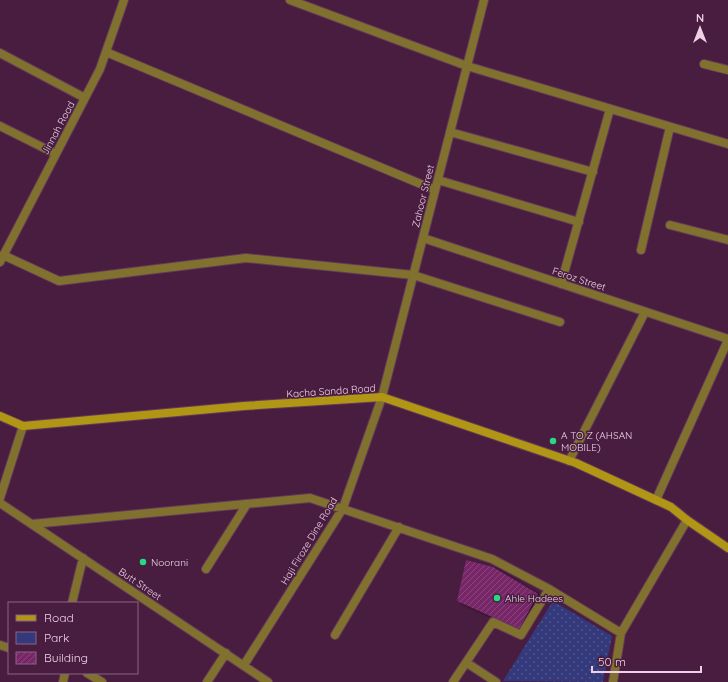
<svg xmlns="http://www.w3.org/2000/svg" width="728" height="682" font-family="Quicksand,sans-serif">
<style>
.green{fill:url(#green-dots)}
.building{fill:url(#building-hatch);filter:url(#shadow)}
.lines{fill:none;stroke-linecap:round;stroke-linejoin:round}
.street-casing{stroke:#633a5a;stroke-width:10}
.secondary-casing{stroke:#633a5a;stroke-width:10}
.street{stroke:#81712e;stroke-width:8}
.secondary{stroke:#b09614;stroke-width:8}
.poi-dot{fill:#28d885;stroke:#481d3f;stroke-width:1.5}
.labels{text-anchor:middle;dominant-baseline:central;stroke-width:3;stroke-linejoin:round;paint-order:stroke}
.street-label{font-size:10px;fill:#eed1e6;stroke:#481d3f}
.poi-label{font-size:10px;fill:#eed1e6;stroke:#481d3f;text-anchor:start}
</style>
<defs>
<pattern id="green-dots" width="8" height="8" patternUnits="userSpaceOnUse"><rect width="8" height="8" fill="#33397b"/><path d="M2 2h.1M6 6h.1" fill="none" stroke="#51558e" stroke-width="1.8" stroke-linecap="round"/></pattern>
<pattern id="building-hatch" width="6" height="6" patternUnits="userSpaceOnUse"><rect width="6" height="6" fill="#772667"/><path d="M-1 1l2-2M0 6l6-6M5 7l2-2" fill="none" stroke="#8b447d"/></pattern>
<filter id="shadow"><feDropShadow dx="4.5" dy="2.5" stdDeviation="1" flood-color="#0009"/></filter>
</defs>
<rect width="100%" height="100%" fill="#481d3f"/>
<path class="green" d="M 553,601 L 612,636 L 603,682 L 503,681 Z"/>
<path class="building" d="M 466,560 L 493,567 L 538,594 L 519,629 L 457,601 Z"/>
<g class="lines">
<g class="street-casing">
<path id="street" d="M 290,0 L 467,66 L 728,144
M 106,52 L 435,190
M 0,53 L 85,98
M 704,64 L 728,70
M 0,126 L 56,154
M 450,132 L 593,172
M 438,180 L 579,222
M 670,225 L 728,240
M 423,238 L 728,339
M 641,250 L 670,127
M 3,255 L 59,281 L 246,258 L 413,275 L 560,322
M 0,262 L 100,69 L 124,0
M 561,284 L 610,109
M 569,461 L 645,312
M 0,498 L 23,426
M 656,500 L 728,340
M 0,503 L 268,682
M 32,524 L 310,498 L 492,559 L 549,589 L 621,633
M 206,569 L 247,504
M 72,603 L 83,558
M 335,635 L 399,527
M 0,645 L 9,648
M 467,663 L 496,682
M 244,665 L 343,508 L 382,397 L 484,0
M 87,673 L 102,682
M 63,682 L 65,673
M 207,682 L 226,653
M 453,682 L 493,622 L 521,635 L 549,589
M 613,682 L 621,633 L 687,520"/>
</g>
<g class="secondary-casing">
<path id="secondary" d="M 0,416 L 23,426 L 244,406 L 382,397 L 576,463 L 671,507 L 687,520 L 728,548"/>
</g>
<use href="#street" class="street"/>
<use href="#secondary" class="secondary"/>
</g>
<g class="poi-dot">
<circle cx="553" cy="441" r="4"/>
<circle cx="143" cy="562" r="4"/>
<circle cx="497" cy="598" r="4"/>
</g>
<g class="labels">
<g class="street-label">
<text transform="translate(58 128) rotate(-62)">Jinnah Road</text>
<text transform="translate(423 196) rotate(-76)">Zahoor Street</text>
<text transform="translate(579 279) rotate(18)">Feroz Street</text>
<text transform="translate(331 391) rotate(-4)">Kacha Sanda Road</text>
<text transform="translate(309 541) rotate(-59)">Haji Firoze Dine Road</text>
<text transform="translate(140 584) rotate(34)">Butt Street</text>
</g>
<g class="poi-label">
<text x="561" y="435">A TO Z (AHSAN<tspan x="561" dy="12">MOBILE)</tspan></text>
<text x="151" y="562">Noorani</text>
<text x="505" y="598">Ahle Hadees</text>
</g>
</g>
<rect x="8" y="602" width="130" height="72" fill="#481d3f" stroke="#8a6582"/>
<rect x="16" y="615" width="20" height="6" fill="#b09614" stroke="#8a6582"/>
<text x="44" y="622" font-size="12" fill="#eed1e6">Road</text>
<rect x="16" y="632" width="20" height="12" fill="#33397b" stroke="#8a6582"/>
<text x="44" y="642" font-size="12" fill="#eed1e6">Park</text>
<rect x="16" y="652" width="20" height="12" fill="url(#building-hatch)" stroke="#8a6582"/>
<text x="44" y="662" font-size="12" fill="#eed1e6">Building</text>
<g transform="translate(700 28)" stroke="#481d3f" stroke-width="3" paint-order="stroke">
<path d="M0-3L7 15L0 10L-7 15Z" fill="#eed1e6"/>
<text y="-6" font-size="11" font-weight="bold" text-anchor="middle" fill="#eed1e6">N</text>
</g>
<path d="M592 666v6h109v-6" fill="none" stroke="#eed1e6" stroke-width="2"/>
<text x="598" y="666" font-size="12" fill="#eed1e6" stroke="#481d3f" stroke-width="3" paint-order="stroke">50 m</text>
</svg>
